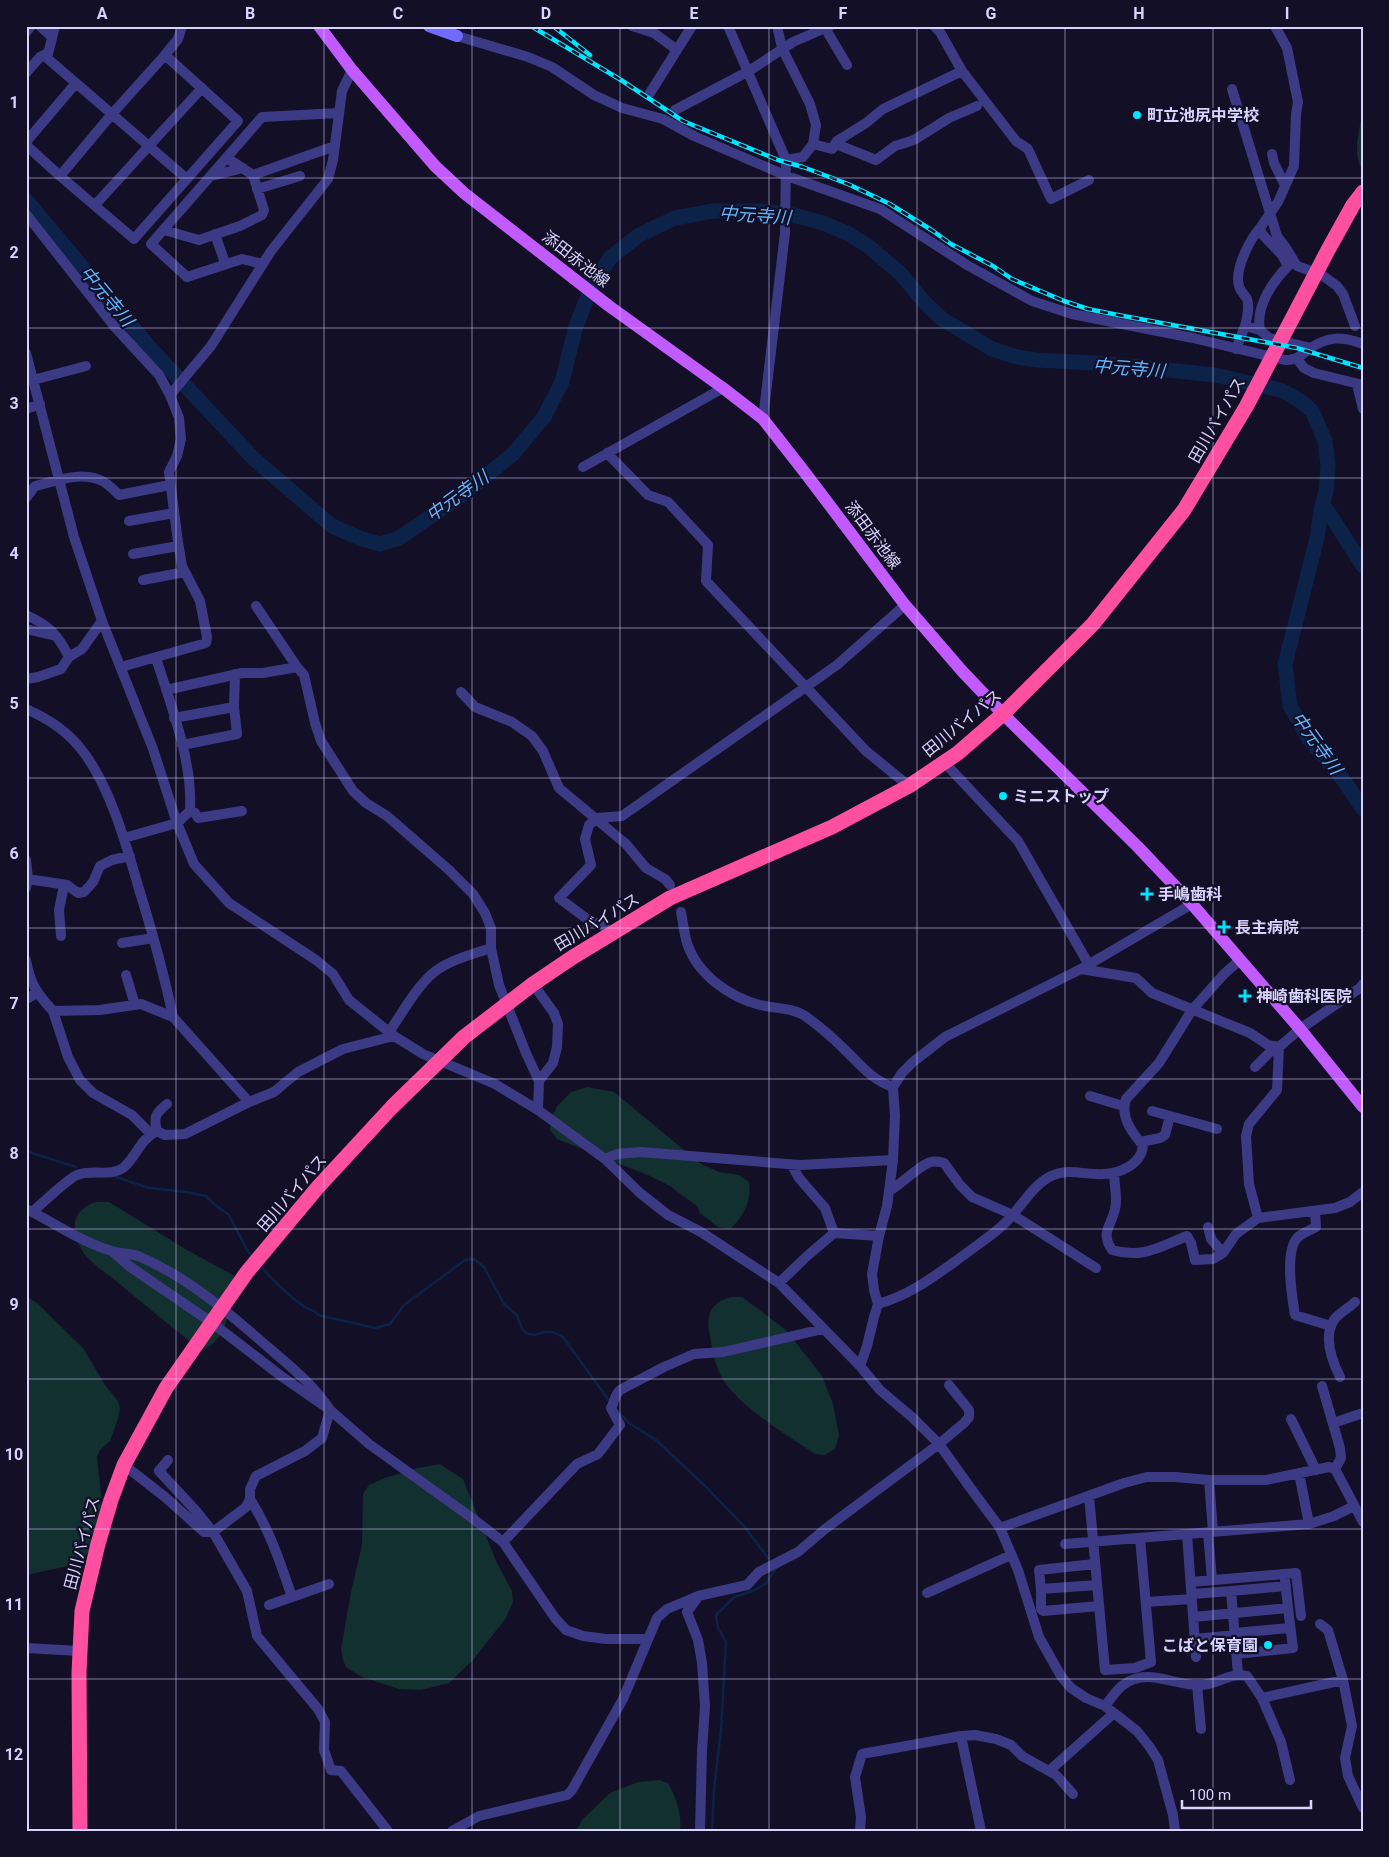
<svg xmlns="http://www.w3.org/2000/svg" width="1389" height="1857" font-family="Roboto,'Noto Sans JP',sans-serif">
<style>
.green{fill:#12302f}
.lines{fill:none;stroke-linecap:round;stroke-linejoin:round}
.stream{stroke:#0c2248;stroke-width:2.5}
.river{stroke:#0c2248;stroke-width:15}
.street{stroke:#3d3a85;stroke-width:10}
.secondary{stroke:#6f6bff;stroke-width:12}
.primary{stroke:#c25bff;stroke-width:12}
.highway{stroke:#ff4fa3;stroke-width:15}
.rail-casing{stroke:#00e5ff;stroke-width:4.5}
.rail{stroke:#130f26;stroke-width:2.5;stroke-dasharray:8;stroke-linecap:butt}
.grid{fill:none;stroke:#d9d4ff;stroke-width:1;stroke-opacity:0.55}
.poi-dot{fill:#00e5ff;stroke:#130f26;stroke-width:2}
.labels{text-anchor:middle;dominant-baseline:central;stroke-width:4.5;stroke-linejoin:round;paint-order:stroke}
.poi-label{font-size:16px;font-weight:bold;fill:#d9d4ff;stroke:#130f26;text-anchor:start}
.street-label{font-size:16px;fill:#d9d4ff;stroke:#130f26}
.water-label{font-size:18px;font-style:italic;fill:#62b6ff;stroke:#130f26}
.neatline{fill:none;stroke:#d9d4ff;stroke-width:2}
.grid-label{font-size:16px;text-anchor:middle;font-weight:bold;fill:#d9d4ff}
</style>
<rect width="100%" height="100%" fill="#130f26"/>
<path class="green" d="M 1363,110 L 1363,171 C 1351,154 1360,129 1363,110 Z
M 587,1087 L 614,1092 L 701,1164 L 719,1172 L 739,1175 L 749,1182 C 752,1200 743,1218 730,1229 L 718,1227 L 700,1213 L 697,1206 L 670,1186 L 650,1176 L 557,1139 L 550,1130 L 551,1119 L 557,1106 L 571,1092 Z
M 97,1202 L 109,1202 L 187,1250 L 233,1275 C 236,1282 234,1288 232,1295 C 229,1315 224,1341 203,1350 L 197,1347 C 172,1327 147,1307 122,1286 C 112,1277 99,1269 89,1259 C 71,1240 66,1210 97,1202 Z
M 26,1296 L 37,1303 L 83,1348 L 105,1385 L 118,1401 L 120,1409 L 118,1419 L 110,1441 L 100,1450 L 97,1457 L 102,1505 L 90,1551 L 79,1562 L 68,1566 L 26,1575 Z
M 731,1297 L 742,1297 L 786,1330 L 822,1376 L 833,1404 L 839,1435 L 835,1449 L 825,1455 L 815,1454 C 785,1433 734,1405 719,1372 C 714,1360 711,1343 709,1331 C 706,1312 713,1302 731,1297 Z
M 440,1464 L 463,1479 L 496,1561 L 512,1591 L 513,1602 L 506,1618 L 473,1660 L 449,1683 L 421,1690 L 399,1689 L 362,1677 L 346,1667 L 343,1660 L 341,1649 L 351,1592 L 362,1545 L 363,1494 L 369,1485 L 385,1478 L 418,1468 Z
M 659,1780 L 668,1783 C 676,1797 682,1814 680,1831 L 576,1831 L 582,1820 L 610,1793 L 638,1782 Z"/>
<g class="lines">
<path class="stream" d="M 26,1151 L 76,1167
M 116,1177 L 149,1188 L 186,1192 L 206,1196 L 215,1205 L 229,1215 L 247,1250 L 252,1256
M 259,1264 C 269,1277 291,1298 305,1307 C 310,1310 315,1310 318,1315 L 375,1328 L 390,1324 L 404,1305 L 465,1260 L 474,1259 L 484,1267 L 504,1304 L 517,1315 L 522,1329 L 528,1334 L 535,1335 L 544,1332 L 553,1332 L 563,1337 L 610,1402
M 617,1410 L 629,1423 L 656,1440 L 704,1485 L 744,1526 L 768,1558
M 712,1831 L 714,1789 L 721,1730 L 726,1642 L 718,1628 L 716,1615 L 734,1597 L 753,1591 L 765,1584 L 775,1570"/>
<path class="river" d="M 26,200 L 151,349 L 254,459 L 332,526 L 362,539 L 380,544 L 399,538 L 457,499 L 513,454 L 544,417 L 562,382 L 576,326 L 593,283 L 611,257 L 639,235 L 675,218 L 713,211 L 758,211 L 790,214 L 823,223 L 849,234 L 868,246 L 901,274 L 924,302 L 942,319 L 992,349 L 1017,357 L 1037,360 L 1111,364 L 1215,375 L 1280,390 L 1291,395 L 1303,403 L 1312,411 L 1325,441 L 1328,465 L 1326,492 L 1322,505 L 1317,538 L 1285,664 L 1290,706 L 1309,739 L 1345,782 L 1363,809
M 1322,505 L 1327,510 L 1363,566"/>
<path class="street" d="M 40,26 L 52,37
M 55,26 L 47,58 L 187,179
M 632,26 L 654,33 L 677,50
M 728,26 L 786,160 L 785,233 L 763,419
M 777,26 L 782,48 L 810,104 L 816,125 L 813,144 L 803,157 L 786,160
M 934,26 L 940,32 L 962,71
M 1275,26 L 1287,48 L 1298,102 L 1296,114 L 1294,166 L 1278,202 L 1260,228 L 1262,234 L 1282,255 L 1288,266
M 825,28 L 847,65
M 26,32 L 31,26
M 457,36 L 528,57 L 552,67 L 594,95 L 622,108 L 663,119 L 694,136 L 787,176 L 880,209 L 967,265 L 1032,301 L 1072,314 L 1193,338 L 1285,360 C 1296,361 1301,355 1309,349 C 1328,336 1342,336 1363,344
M 165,55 L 238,121 L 134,239 L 60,176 L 112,114 Z
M 165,55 L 178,39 L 182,26
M 26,73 L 40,57 L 48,53
M 1232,89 L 1277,236 L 1286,248 L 1297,266 L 1322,275 L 1337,286 L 1343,294 L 1355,326
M 650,93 L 692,26
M 675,110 L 749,71 L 793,42 L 830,26
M 26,142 L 76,83
M 813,144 L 832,149 L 837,141 L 866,123 L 883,109 L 962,71 L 1016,141 L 1028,149 L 1051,199 L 1089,180
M 836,144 L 876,160 L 895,146 L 914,140 L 949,118 L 977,106
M 26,145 L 60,176
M 1272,154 L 1274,163 L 1285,185
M 227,158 L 253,175 L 335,146
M 211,176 L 243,168
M 257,189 L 300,176
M 95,205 L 202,88
M 26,214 L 114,326 L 159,375 L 170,395
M 164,230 L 199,240 L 240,226 L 262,215 L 264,210 L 253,175
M 215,234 L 225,263
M 1292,262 C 1275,278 1255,305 1260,330 L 1269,338 L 1311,348
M 263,264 L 242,259 L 187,277 L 151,244 L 262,117 L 339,113
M 1260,330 L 1245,326 C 1247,317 1250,308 1247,299 C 1245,295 1240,291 1239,286 C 1234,270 1250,239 1260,228
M 1236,349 L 1245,326
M 26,353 L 74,537 L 102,621 L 153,749 L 177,823 L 194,864 L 229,903 L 316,960 L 333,974 L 349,1000 L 394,1036 L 423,1054 L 495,1084 L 538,1110 L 605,1159 L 640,1193 L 668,1215 L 701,1232 L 779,1283 L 860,1366 L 880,1390 L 913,1418 L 939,1444 L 969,1486 L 1000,1528 L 1018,1570 L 1039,1637 L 1061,1676 L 1071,1688 L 1086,1698 L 1105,1706 L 1137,1731 L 1149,1746 L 1158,1760 L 1173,1815 L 1175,1831
M 1297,359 L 1304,368 L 1314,373 L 1363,385
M 33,380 L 86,366
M 1357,384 L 1363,409
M 26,409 L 40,404
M 607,453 L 648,495 L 668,502 L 708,545 L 706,581 L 866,751 L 909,786
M 583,467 L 723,388
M 26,498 L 35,486 C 56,481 83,470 104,482 C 109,485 114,490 119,495 L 170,485
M 129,521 L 174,513
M 133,554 L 178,546
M 143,580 L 185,572
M 256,606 L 297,667 L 304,675 L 315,723 L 321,741 L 353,791 L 366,803 L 387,816 L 449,870 L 473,894 L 485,913 L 491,928 L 491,948 L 499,985 L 526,1053 L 539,1081 L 538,1110
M 26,615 C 49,625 58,635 69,657
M 26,629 L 56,636
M 121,667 L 206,643 L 207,637 L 200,601 L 182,566 L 178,542 L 169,472 L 177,456 L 181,439 L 179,418 L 170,395 L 211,346 L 271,251 L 328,179 L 333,160 L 342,91 L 352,70
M 26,679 L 38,677 L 61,669 L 69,657 L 82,649 L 102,621
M 166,690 L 242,673 L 263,673 L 297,667
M 461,692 L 475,707 L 512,722 L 532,736 L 543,751 L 559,788 L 626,844 L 646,868 L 665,879 L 670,885
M 26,709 C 47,718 67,731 81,749 C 110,785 126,844 139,889 C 152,931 164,974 173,1017
M 174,718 L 234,707 L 235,674
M 182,745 L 237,734 L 234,707
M 944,762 L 1018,841 L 1089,965
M 190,811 L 195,813 L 198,818 L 242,811
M 124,838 L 177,823 L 190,811 C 193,762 171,705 156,658
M 26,860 L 28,879 L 26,888
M 28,879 L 67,885 L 78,893 L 84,892 L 93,882 L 100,866 L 112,860 L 130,856
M 681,912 C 683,922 684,933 687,943 C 697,974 729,997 760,1005 C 775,1009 794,1007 808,1018 C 820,1027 832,1037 843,1048 C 859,1063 871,1080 893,1087
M 610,935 L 605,927 L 587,919 L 559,898 L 591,865 L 585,839 L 589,825 L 597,818 L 622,816 L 837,665 L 905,605
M 61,936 L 59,910 L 64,885
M 122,943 L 153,938
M 26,960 C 30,983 37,994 53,1011 L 100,1010 L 141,1004 L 173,1017 L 249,1102
M 1081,969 L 1136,978 L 1152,993 L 1250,1033 L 1268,1045 L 1279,1047 L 1300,1029 L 1360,988 L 1363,984
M 126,975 L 135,1005
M 533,984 L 554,1013 L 558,1024 L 557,1047 L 553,1063 L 539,1081
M 26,999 L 37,993
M 53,1011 L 68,1057 L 80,1080 L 93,1093 L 132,1115 L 151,1134
M 389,1032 C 403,1012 420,980 440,968 C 455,958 474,954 491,948
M 1255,1067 L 1275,1047
M 1090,1096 L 1123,1106
M 1152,1111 L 1217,1129
M 157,1131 C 153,1117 156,1113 167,1104
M 1140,1142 L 1160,1138 L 1165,1135 L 1170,1116
M 605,1159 L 617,1154 L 641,1152 L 800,1165 L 893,1160
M 791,1164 L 799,1178 L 825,1208 L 834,1233
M 1114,1173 C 1114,1184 1118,1198 1115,1209 C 1111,1227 1100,1232 1112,1250 C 1142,1259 1159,1247 1187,1236 L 1191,1243 L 1195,1260 L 1213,1259 L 1223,1253 L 1236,1234 L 1258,1218 L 1335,1208 L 1350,1202 L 1363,1192
M 889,1191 C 903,1183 914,1170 928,1163 C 934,1160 939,1162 944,1163 L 960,1185 L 972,1197 L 1013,1215 L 1096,1268
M 26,1209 C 53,1222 83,1243 112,1251 C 120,1254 130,1253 138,1256 C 188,1277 229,1313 269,1348 C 291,1367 314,1385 330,1410 L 322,1438 L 305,1451 L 256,1476 L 250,1489 L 250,1499 L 246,1507 L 213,1532 L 204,1532 L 165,1497 L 124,1465
M 1315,1211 L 1316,1227 C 1310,1230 1303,1233 1298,1237 C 1284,1251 1292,1297 1295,1315 L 1331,1326
M 32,1212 C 43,1203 66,1180 77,1175 C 91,1169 110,1177 123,1168 C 136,1158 139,1140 157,1131 L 165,1135 L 185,1134 L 249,1102 L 274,1092 L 298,1072 L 343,1049 L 394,1036
M 1258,1218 L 1249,1184 L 1246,1136 L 1249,1124 L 1277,1090 L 1279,1047
M 1208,1227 L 1211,1239 L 1223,1253
M 112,1251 L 129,1266 L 211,1322 L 281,1376 L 330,1410 L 369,1444 L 472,1518 L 503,1542 L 555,1618 L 566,1630 L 583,1636 L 606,1639 L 648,1639
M 779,1283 L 806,1257 L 834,1233 L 879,1236
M 878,1304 C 911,1295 936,1275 964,1255 C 977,1245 991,1236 1003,1225 C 1020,1210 1031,1186 1051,1176 C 1071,1167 1086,1176 1104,1174 C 1121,1173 1142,1164 1143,1145 C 1132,1133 1120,1115 1126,1099 L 1159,1063 L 1192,1010 L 1224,974 L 1240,960
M 860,1366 L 867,1346 L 874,1317 L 878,1304 L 874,1290 L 872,1274 L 879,1236 L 887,1206 L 893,1160 L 895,1116 L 893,1087 L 902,1073 L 913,1062 L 945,1037 L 1081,969 L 1192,904
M 1340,1377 C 1332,1361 1323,1337 1334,1320 C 1339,1313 1349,1308 1355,1302
M 1322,1386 L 1340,1448 L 1341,1458 L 1335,1469
M 1291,1419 L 1316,1470
M 1333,1423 L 1363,1413
M 168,1460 L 159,1471 L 196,1511 L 213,1532 L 247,1591 L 257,1636 L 318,1709 L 325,1722 L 324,1750 L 331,1770 L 341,1771 L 388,1831
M 1299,1473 L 1309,1524
M 1209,1480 L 1213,1531
M 1089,1496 L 1105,1670 L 1135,1668 L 1151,1662 L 1140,1538
M 250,1499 C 270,1531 280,1562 292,1597 L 329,1584
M 1000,1528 L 1124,1483 L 1147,1477 L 1175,1477 L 1209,1480 L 1266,1480 L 1329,1467 L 1335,1469 L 1363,1522
M 1208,1532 L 1212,1580
M 1187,1534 L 1309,1524 L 1334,1516 L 1354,1506
M 503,1542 L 577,1464 L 598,1454 L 620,1425 L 611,1408 C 615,1401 614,1396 620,1390 L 664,1367 L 694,1354 L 723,1352 L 823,1329
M 1065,1544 L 1187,1534 L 1196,1657
M 1095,1564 L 1039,1570 L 1041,1589 L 1097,1585
M 1191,1582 L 1296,1573 L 1301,1616
M 1041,1589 L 1041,1609 L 1043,1611 L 1099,1606
M 1231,1591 L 1286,1586
M 927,1593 L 1011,1555
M 1192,1594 L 1231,1591 L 1238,1674
M 698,1597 L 687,1612 L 698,1640 L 702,1663 L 705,1706 L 702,1751 L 700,1831
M 1146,1602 L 1192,1599
M 269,1605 L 292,1597
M 1193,1617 L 1288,1608 L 1285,1580
M 1320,1624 L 1328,1630 L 1343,1680
M 1235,1633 L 1290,1628
M 1195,1639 L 1235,1635
M 26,1648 L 80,1651
M 1236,1654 L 1293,1648 L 1288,1608
M 1197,1685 L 1201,1729
M 1262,1698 L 1281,1742 L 1290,1780
M 1105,1706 C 1111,1699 1116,1690 1123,1685 C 1148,1666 1175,1687 1202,1685 C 1218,1684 1231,1672 1247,1676 L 1262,1698 L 1343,1680 L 1352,1726 L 1345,1758 L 1348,1776 L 1363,1808
M 961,1736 L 975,1735 L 996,1739 L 1011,1745 L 1022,1756 L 1056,1775 L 1073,1794
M 1049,1771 L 1114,1713
M 452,1831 L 479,1816 L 567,1795 L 572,1790 L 623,1699 L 657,1618 L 667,1609 L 698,1596 L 747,1585 L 759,1572 L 798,1552 L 825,1529 L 939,1444 L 964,1423 L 969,1417 L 969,1410 L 949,1385
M 860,1831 L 861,1817 L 855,1777 L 862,1754 L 961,1736 L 981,1831"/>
<path class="secondary" d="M 429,26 L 457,36"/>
<path class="primary" d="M 319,26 L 352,70 L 435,166 L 464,193 L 609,306 L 723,388 L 763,419 L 806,474 L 905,605 L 962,671 L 1003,714 L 1138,847 L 1192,904 L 1300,1029 L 1363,1107"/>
<path class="highway" d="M 80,1831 L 79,1673 L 82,1611 L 98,1544 L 111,1500 L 124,1465 L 166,1388 L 247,1272 L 318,1187 L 392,1107 L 464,1037 L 533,984 L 573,957 L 670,898 L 832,827 L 909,786 L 958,753 L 1003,714 L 1093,624 L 1184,510 L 1246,407 L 1328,250 L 1353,205 L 1363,192"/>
<g class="rail-casing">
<path id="rail" d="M 531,26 L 621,80 L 683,121 L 778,160 L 803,167 L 848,184 L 890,204 L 933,231 L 951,244 L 993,266 L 1012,279 L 1064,301 L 1088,309 L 1118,315 L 1297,348 L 1363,368
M 553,26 L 590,55"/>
</g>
<use href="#rail" class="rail"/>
</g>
<path class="grid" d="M 176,26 L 176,1831M 324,26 L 324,1831M 472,26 L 472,1831M 620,26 L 620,1831M 769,26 L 769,1831M 917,26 L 917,1831M 1065,26 L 1065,1831M 1213,26 L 1213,1831M 26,178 L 1363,178M 26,328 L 1363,328M 26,478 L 1363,478M 26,628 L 1363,628M 26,778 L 1363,778M 26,928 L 1363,928M 26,1079 L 1363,1079M 26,1229 L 1363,1229M 26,1379 L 1363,1379M 26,1529 L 1363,1529M 26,1679 L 1363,1679"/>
<g class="poi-dot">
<circle cx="1137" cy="115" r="5"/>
<circle cx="1003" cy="796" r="5"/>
<path d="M1144.5 886.5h5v5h5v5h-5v5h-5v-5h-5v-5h5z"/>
<path d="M1221.5 919.5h5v5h5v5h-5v5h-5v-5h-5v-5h5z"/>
<path d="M1242.5 988.5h5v5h5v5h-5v5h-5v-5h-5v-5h5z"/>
<circle cx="1268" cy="1645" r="5"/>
</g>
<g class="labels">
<g class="poi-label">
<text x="1147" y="115">町立池尻中学校</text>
<text x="1013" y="796">ミニストップ</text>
<text x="1158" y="894">手嶋歯科</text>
<text x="1235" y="927">長主病院</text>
<text x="1256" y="996">神崎歯科医院</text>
<text x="1258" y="1645" text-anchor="end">こばと保育園</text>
</g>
<g class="street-label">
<text transform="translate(576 259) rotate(38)">添田赤池線</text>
<text transform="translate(1217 420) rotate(-60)">田川バイパス</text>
<text transform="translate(873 535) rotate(53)">添田赤池線</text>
<text transform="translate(962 723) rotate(-39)">田川バイパス</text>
<text transform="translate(597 922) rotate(-31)">田川バイパス</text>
<text transform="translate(292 1193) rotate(-49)">田川バイパス</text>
<text transform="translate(82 1543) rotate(-75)">田川バイパス</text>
</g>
<g class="water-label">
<text transform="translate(755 215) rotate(4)">中元寺川</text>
<text transform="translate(107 296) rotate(50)">中元寺川</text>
<text transform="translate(1129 368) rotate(5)">中元寺川</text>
<text transform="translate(457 496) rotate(-36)">中元寺川</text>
<text transform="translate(1317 743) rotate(54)">中元寺川</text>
</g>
</g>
<rect width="1389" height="1857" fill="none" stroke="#130f26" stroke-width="55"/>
<path d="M1182 1800v8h129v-8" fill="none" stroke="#d9d4ff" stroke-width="2.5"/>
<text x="1189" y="1800" font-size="15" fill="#d9d4ff" stroke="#130f26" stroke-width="4" paint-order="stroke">100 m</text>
<rect x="28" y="28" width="1334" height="1802" class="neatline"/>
<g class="grid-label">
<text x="102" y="19">A</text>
<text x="250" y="19">B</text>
<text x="398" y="19">C</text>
<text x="546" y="19">D</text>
<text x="694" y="19">E</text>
<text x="843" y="19">F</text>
<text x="991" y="19">G</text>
<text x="1139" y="19">H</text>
<text x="1287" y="19">I</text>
<text x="14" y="108">1</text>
<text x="14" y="258">2</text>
<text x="14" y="409">3</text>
<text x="14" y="559">4</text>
<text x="14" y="709">5</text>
<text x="14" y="859">6</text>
<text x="14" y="1009">7</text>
<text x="14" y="1159">8</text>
<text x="14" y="1310">9</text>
<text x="14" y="1460">10</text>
<text x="14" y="1610">11</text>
<text x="14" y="1760">12</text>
</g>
</svg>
